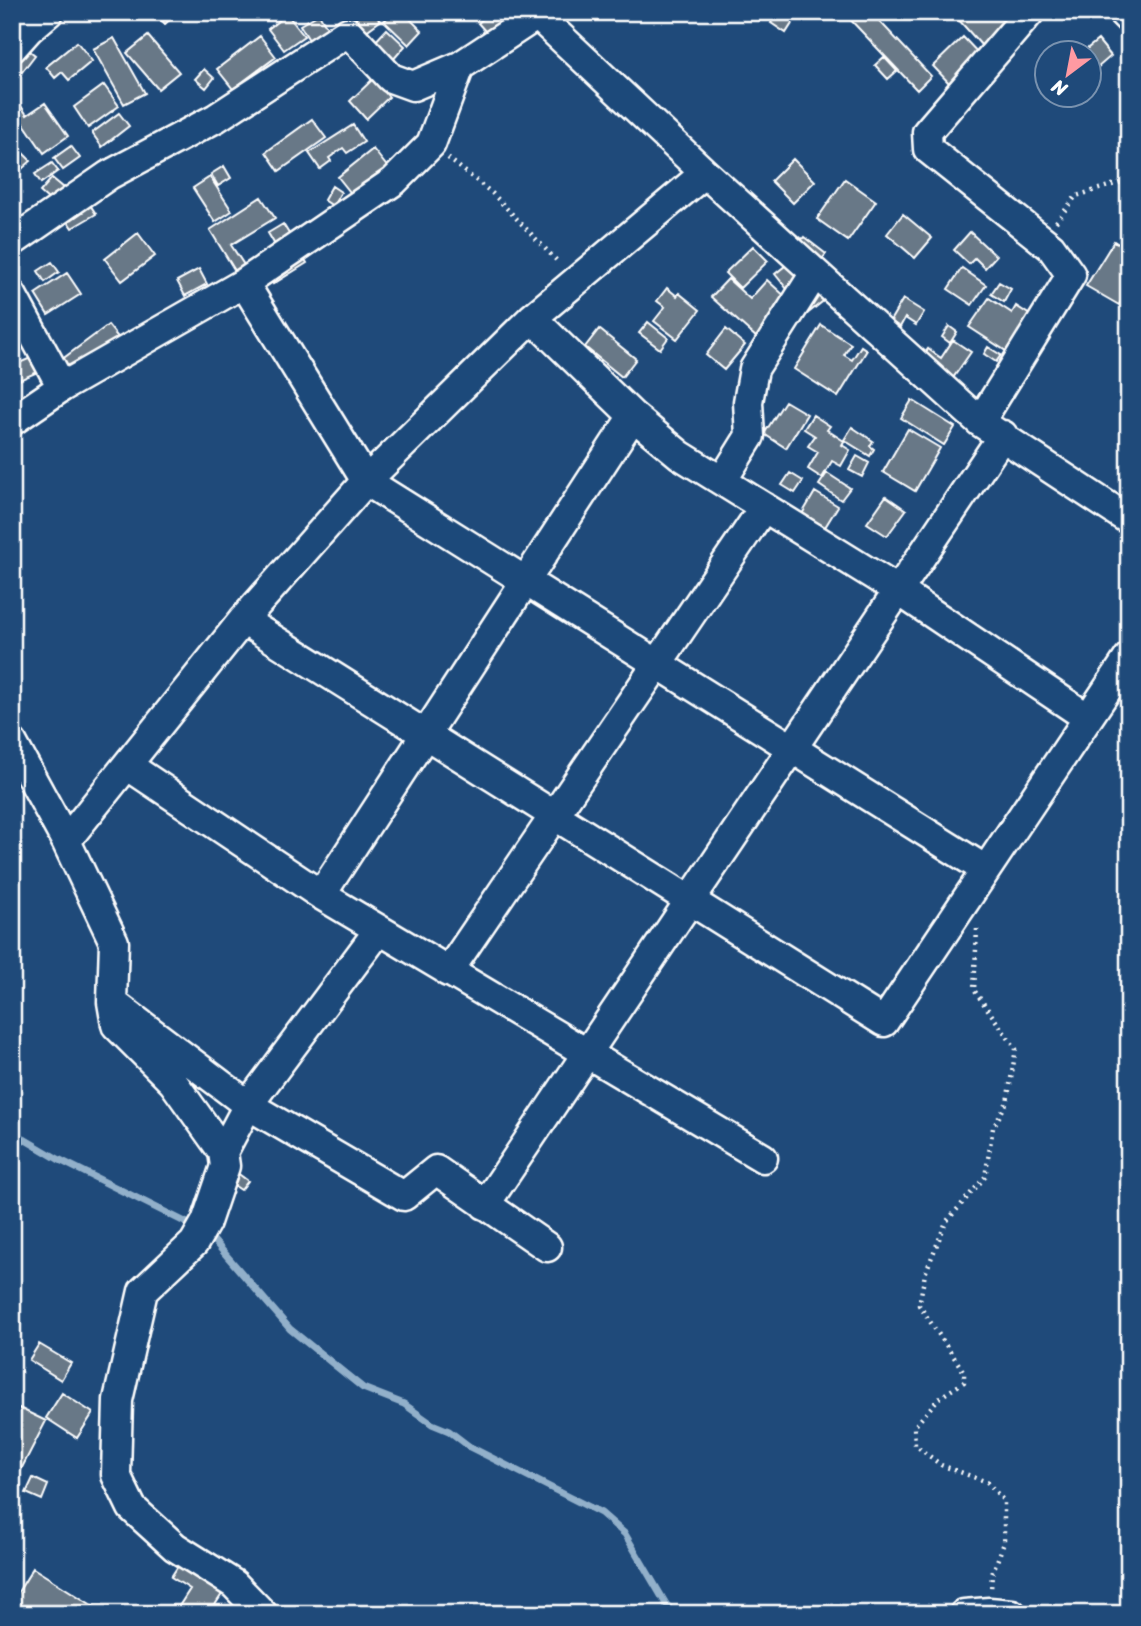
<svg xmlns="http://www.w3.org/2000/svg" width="1141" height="1626" font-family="Sriracha,sans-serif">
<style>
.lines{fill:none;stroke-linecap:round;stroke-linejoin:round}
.stream{stroke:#92b0ca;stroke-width:7}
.building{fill:#677887;stroke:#fff;stroke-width:2}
.minor-casing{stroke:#fff;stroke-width:33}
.path{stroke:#fff;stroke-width:4.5;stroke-dasharray:2 5;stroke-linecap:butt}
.minor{stroke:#1f4a7a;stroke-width:28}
</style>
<rect width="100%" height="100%" fill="#1f4a7a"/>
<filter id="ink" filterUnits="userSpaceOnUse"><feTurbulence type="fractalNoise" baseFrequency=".0143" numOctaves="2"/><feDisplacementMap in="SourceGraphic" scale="14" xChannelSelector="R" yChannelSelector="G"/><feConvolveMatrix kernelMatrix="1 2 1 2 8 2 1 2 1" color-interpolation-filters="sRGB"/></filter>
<g filter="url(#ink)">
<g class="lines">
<path class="stream" d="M 12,1132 L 58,1159 L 195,1227
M 208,1234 L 290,1329 L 363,1388 L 404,1404 L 432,1424 L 449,1431 L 470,1447 L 601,1513 L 625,1534 L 666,1604 L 675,1614"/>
</g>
<path class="building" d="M 154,12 L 178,12 L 165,24 Z
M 358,12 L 374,12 L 380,21 L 354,40 L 344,26 L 360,15 Z
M 393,12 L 403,12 L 422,31 L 409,45 L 384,21 Z
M 491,12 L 498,12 L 516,33 L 500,48 L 478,23 Z
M 778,12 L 793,22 L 786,33 L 771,23 Z
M 837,12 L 871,12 L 931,76 L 917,90 L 845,14 L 842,17 Z
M 966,12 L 1037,12 L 990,55 L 958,19 Z
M 287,14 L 304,36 L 284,50 L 268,29 Z
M 319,14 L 331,34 L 312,45 L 300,25 Z
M 387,29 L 405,46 L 392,61 L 373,44 Z
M 148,36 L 179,72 L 158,89 L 127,53 Z
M 260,36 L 276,57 L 233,89 L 217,69 Z
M 12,37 L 35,55 L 22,72 L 12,65 Z
M 963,37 L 981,56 L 950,84 L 933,66 Z
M 114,38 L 145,93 L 124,104 L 93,49 Z
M 1098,40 L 1111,56 L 1096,69 L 1088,61 L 1088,52 L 1083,52 Z
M 77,42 L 92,61 L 69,80 L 62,72 L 55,78 L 46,67 Z
M 884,57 L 897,71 L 888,79 L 875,65 Z
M 204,69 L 214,78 L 206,88 L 195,79 Z
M 373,79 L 389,97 L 366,119 L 350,101 Z
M 104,85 L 119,106 L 88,128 L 74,107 Z
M 15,97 L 27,115 L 45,103 L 68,136 L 44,153 L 24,124 L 18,129 L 12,119 L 12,98 Z
M 119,113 L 129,126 L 102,147 L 92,133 Z
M 312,119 L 326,138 L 279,171 L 266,152 Z
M 353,125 L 364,142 L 347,153 L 343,148 L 329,158 L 331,161 L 320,169 L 309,153 Z
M 12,142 L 31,161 L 15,175 L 12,172 Z
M 71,146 L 80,158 L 63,170 L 54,158 Z
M 373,149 L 393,174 L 358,202 L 338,177 Z
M 793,159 L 815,181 L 793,203 L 771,181 Z
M 52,163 L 58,171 L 41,183 L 35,174 Z
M 224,166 L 231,178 L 218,186 L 211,174 Z
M 210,177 L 232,211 L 215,222 L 193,188 Z
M 52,178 L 70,193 L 58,208 L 40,192 Z
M 845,179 L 876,201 L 848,241 L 817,219 Z
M 332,186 L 341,192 L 333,206 L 324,200 Z
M 261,197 L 275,218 L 231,245 L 246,268 L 237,274 L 210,230 Z
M 87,200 L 96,214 L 72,228 L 63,214 Z
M 903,214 L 932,238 L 915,258 L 887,234 Z
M 283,224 L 307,263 L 273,284 L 256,256 L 275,245 L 268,233 Z
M 970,232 L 996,256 L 985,268 L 975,258 L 969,264 L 954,250 Z
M 138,233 L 155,256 L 122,281 L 105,259 Z
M 804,237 L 826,254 L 816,267 L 794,249 Z
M 1114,241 L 1129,251 L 1129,288 L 1119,305 L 1086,286 Z
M 753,246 L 768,261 L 740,288 L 725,273 Z
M 795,258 L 827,298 L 807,314 L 775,274 Z
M 52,262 L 59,272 L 45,282 L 38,271 Z
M 962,268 L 986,285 L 972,305 L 948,289 Z
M 199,269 L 207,284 L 185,296 L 177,281 Z
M 67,273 L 81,294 L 48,315 L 35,294 Z
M 728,279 L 750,299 L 767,280 L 787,298 L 764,324 L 767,327 L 757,338 L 711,297 Z
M 999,282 L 1011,289 L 1004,302 L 991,294 Z
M 667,288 L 677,296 L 679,293 L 700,310 L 677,339 L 654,321 L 665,307 L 657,301 Z
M 989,298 L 1012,313 L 1016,306 L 1030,315 L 1006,351 L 969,327 Z
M 903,299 L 924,312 L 916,325 L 905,318 L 900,327 L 890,321 Z
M 12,308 L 34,342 L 12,352 Z
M 648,322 L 668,338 L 660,349 L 639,333 Z
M 108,325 L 121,341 L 70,380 L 57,363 Z
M 821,325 L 851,344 L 844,355 L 852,360 L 861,346 L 867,350 L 838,397 L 794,369 Z
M 949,326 L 957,332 L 950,343 L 942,337 Z
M 599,329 L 636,359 L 622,377 L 585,347 Z
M 726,329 L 745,345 L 724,370 L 706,355 Z
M 953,340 L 971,352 L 946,388 L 915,367 L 928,349 L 941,358 Z
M 988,347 L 1001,355 L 996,362 L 984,354 Z
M 33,357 L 40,371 L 17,381 L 12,366 Z
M 912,400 L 955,427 L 944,445 L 901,418 Z
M 785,401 L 807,414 L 786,448 L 764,434 Z
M 813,415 L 830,426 L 827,430 L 844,441 L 842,445 L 850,450 L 841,466 L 832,461 L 822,478 L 808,469 L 818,452 L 808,446 L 815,436 L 804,429 Z
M 852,427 L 873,441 L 870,446 L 874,449 L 870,456 L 844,440 Z
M 908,429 L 940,448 L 915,491 L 883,472 Z
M 857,456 L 869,463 L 862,477 L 849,470 Z
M 790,473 L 803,481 L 795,493 L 782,485 Z
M 827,473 L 850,488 L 841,500 L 819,485 Z
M 815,492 L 838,506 L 814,545 L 792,531 Z
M 886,496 L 906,510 L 887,536 L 867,523 Z
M 236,1172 L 248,1181 L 241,1190 L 229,1182 Z
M 39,1344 L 71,1363 L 61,1380 L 29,1360 Z
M 62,1393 L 93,1413 L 77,1438 L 46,1418 Z
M 19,1408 L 46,1421 L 12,1487 L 12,1422 Z
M 33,1478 L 48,1485 L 42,1500 L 26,1493 Z
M 182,1560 L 226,1588 L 209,1614 L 174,1614 L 190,1589 L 171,1577 Z
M 33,1568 L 106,1614 L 32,1614 L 12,1602 Z"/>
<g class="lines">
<g class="minor-casing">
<path id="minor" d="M 1122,12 L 1129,19
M 538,16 L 705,173 L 980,422 L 1129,520
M 12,48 L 29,29 L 49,12
M 12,242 L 109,175 L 216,118 L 348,32 L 391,78 L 413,86 L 460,66
M 244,283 L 366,481 L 986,870
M 12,295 L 62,387
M 532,318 L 633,416 L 680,455 L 899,591 L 1088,718
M 12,421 L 62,387 L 244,283 L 394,181 L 431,144 L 460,66 L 542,12
M 980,422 L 1071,275 L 1051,247 L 928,149 L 927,132 L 1030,12
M 722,481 L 750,436 L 748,402 L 754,369 L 815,273
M 243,620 L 884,1022 L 1129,657
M 12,742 L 66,841 L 114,942 L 112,1002 L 116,1025 L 173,1082 L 223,1152 L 225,1166 L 206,1222 L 194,1243 L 143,1291 L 118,1400 L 116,1475 L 132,1508 L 175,1547 L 234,1584 L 263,1614
M 127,765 L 321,895 L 763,1158
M 66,841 L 243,620 L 366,481 L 532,318 L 705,173
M 321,895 L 633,416
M 448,972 L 764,507
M 117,1006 L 248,1105 L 404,1196 L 436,1170 L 547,1247
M 223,1152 L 248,1105 L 379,930
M 485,1205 L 1003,435
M 964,1614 L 989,1612 L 1012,1614"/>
</g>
<path class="path" d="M 448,158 L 493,194 L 559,263
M 1056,222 L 1076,196 L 1122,182 L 1129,176
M 977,929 L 974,990 L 1016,1049 L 1007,1102 L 993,1128 L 985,1177 L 946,1222 L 925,1274 L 919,1305 L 964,1372 L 964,1382 L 939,1398 L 914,1427 L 915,1445 L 941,1465 L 987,1482 L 1004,1501 L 1004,1543 L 992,1574 L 991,1590"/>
<use href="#minor" class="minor"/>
</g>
</g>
<rect width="1141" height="1626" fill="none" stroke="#1f4a7a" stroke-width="42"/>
<rect x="21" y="21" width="1099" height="1584" fill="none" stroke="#fff" stroke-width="2.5" filter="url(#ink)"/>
<g transform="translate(1068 74) rotate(212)"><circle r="33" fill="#1f4a7a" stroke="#7992af" stroke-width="2"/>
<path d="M0-5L12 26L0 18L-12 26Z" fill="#ff9aa2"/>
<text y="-10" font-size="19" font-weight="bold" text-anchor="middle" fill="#ffffff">N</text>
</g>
</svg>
